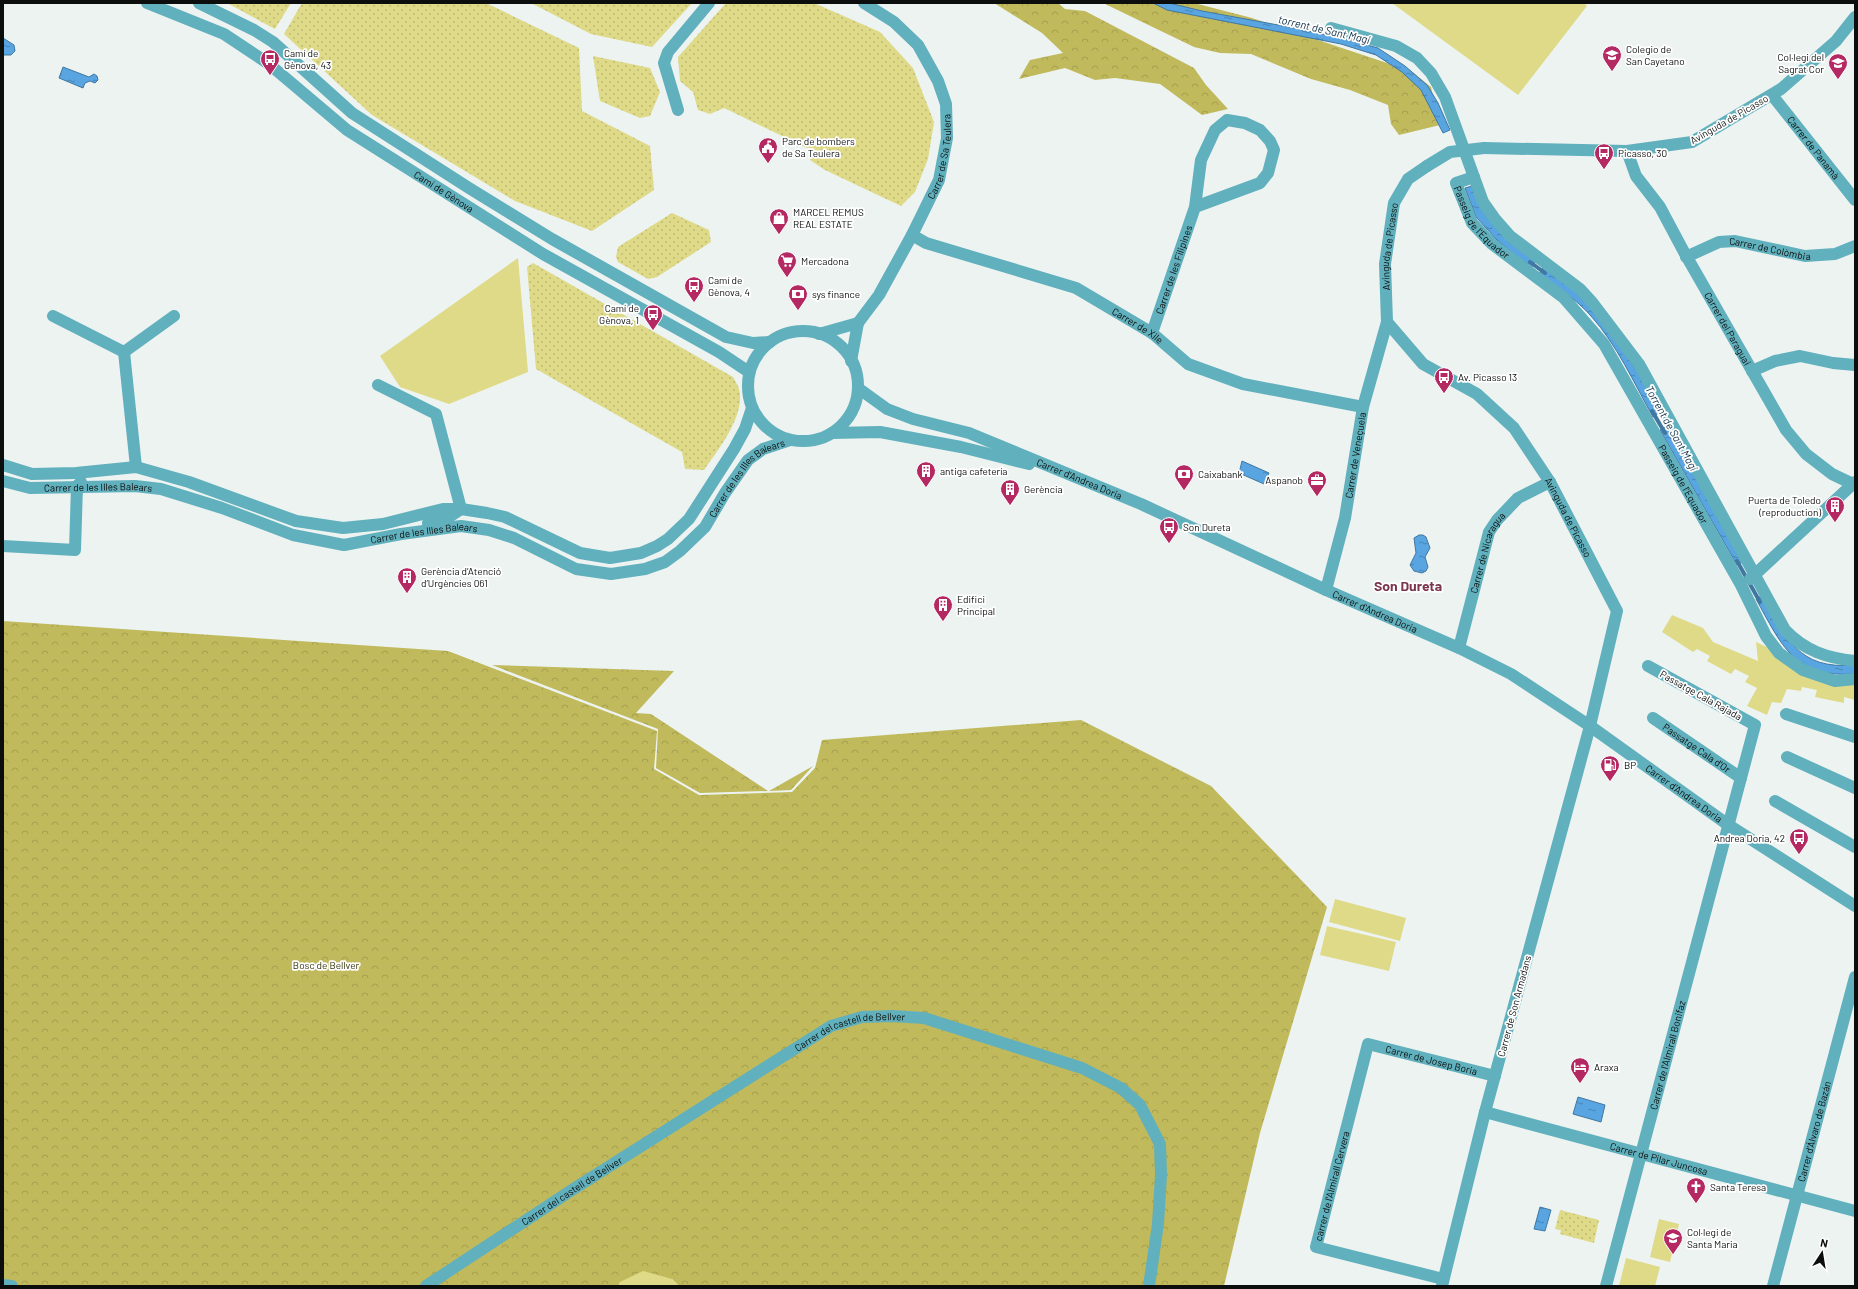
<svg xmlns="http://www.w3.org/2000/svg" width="1858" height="1289" font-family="Barlow,sans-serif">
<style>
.grass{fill:url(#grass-dots)}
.forest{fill:url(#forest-crowns)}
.green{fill:#dfda88}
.water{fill:url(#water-ripples);stroke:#4178a1}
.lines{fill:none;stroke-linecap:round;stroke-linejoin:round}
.stream{stroke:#4178a1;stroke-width:4}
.minor{stroke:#61b0bd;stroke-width:12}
.tertiary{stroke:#61b0bd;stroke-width:12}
.tertiary-bridge{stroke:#61b0bd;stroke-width:12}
.labels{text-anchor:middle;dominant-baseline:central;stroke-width:3.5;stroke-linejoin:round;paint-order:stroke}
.poi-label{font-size:10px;fill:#0c0e0d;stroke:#fff;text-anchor:start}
.street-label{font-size:10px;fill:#0c0e0d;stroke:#fff}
.park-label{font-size:10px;fill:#363309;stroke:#fff}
.water-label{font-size:11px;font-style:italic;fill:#103149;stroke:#fff}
.district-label{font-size:14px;font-weight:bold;fill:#7b364d;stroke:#fff}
</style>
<defs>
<pattern id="grass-dots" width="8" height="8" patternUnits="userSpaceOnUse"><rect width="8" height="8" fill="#dfda88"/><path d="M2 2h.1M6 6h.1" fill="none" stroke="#beba74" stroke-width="1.8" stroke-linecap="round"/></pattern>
<pattern id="forest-crowns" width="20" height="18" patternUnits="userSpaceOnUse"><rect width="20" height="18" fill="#c1ba5c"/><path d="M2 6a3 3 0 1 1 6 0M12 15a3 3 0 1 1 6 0" fill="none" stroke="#a59f4f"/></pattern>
<pattern id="water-ripples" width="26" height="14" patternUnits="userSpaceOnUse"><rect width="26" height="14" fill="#58a5e1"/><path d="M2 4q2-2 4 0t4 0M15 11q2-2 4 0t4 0" fill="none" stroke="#4785b5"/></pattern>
</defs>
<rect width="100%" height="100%" fill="#edf3f1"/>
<path class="grass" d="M 227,3 L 291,3 L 275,29 Z
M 302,3 L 486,3 L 579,48 L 582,111 L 650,146 L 654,190 L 592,231 L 515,201 L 372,115 L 284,34 Z
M 531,3 L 692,3 L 652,47 L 591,34 Z
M 726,3 L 814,3 L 880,32 L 913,68 L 934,122 L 928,159 L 915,192 L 901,206 L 825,170 L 810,160 L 811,150 L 724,108 L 710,114 L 698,110 L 693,92 L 680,81 L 678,57 Z
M 593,56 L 650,68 L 660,92 L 650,116 L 640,118 L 600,101 Z
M 672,213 L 709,230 L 711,242 L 657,277 L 648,279 L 618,262 L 616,257 L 618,247 Z
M 533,263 L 733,377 C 735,381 738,385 739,389 C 746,415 718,450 704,470 L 685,469 L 682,452 L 536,369 L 527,267 Z
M 1560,1210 L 1599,1220 L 1594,1243 L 1560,1234 L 1561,1230 L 1555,1229 Z"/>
<path class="forest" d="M 994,3 L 1058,3 L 1065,9 L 1085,11 L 1194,68 L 1206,85 L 1228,109 L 1202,115 L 1160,84 L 1115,78 L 1095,80 L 1065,68 L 1019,79 L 1030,60 L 1063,53 L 1042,33 Z
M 1103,3 L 1194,3 L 1252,18 L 1411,71 L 1431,87 L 1440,125 L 1399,135 L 1391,124 L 1388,105 L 1350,90 L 1311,79 L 1251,54 L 1220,53 L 1194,47 Z
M 3,621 L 448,651 L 657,731 L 654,769 L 699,795 L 792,792 L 815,768 L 822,740 L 1081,720 L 1211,786 L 1327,907 L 1260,1133 L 1224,1286 L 679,1286 L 672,1279 L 620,1282 L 619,1286 L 3,1286 Z
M 492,665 L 674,671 L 636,713 L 651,714 L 768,791 L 700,793 L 656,768 L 658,729 Z
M 813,766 L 791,790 L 769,791 Z"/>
<path class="green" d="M 1392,3 L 1584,3 L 1587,6 L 1518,95 Z
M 518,258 L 528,372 L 449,404 L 400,387 L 380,356 Z
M 1672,615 L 1703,628 L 1713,642 L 1758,661 L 1756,642 L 1773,650 L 1804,673 L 1855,682 L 1855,700 L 1844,697 L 1844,703 L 1815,697 L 1817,690 L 1802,687 L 1801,691 L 1787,689 L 1781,703 L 1772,702 L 1767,715 L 1747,706 L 1757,688 L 1745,682 L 1749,676 L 1735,669 L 1731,674 L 1707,661 L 1710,656 L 1697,649 L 1693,652 L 1662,632 Z
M 1335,899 L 1406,918 L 1400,941 L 1329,922 Z
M 1327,926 L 1396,942 L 1389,971 L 1320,955 Z
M 1659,1219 L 1679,1224 L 1670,1262 L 1650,1257 Z
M 1626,1258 L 1660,1267 L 1655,1286 L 1619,1286 Z
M 643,1271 L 672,1279 L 679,1286 L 619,1286 L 620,1282 Z"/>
<path class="water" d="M 1153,3 L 1169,3 L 1202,11 L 1289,27 L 1341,38 L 1378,48 L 1405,66 L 1427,85 L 1438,103 L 1450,130 L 1443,133 L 1421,90 L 1402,72 L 1376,55 L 1341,44 L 1167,10 Z
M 3,38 L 14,45 L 15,51 L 11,55 L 3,55 Z
M 63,67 L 89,77 L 94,74 L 97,76 L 98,80 L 95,83 L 90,81 L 85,83 L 83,88 L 59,78 Z
M 1472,186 L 1537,260 L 1531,268 L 1497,240 L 1476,217 L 1465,188 Z
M 1544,265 L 1582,294 L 1607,324 L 1662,411 L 1653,417 C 1634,383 1617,345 1591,316 C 1576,299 1557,287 1539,274 Z
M 1669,425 L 1745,561 L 1737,565 L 1660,430 Z
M 1242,461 L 1269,473 L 1264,484 L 1239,473 Z
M 1419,535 L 1423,535 L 1426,537 L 1430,548 L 1425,557 L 1428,567 L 1426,571 L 1422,573 L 1414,571 L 1410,565 L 1416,553 L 1414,538 Z
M 1763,595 C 1787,638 1797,670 1855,665 L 1855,674 C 1794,678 1782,646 1756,599 Z
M 1578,1097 L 1605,1105 L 1601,1122 L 1573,1114 Z
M 1540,1207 L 1551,1210 L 1545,1231 L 1534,1229 Z"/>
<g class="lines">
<path class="stream" d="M 1530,262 L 1545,273
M 1652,411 L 1665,433
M 1737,561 L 1760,602"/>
<g class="minor">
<path d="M 1331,28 L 1396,46 L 1417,58 L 1431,73 L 1445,97 L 1483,202 L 1495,219 L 1510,236 L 1580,289 L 1592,302 L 1639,364 L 1785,630 C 1805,651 1827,658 1855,661"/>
<path id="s1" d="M 1772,95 L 1855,200"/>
<path d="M 678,110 L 664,63 L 668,52 L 709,3"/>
<path id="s2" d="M 1627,151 L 1636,176 L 1660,207 L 1684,252 L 1786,430 L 1806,454 L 1832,474 L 1855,485"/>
<path id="s3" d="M 1474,177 L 1456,183 L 1472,223 L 1492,244 L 1564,298 L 1604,344 L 1741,585 L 1766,636 L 1779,653 L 1803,670 L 1835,681 L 1855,679"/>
<path id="s4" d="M 912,235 L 926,243 L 1076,288 L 1152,333 L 1188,364 L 1243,384 L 1363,407"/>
<path id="s5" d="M 1686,257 L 1719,242 L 1735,241 L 1805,256 L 1835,254 L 1855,246"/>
<path d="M 53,316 L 124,352 L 174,316"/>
<path id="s6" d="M 858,323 L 879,295 L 912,235 L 939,180 L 947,138 L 946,104 L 938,81 L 918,45 L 894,22 L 864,3"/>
<path id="s7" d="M 1152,333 L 1195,207 L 1201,160 L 1215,130 L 1227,120 L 1245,123 L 1260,130 L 1270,141 L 1274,150 L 1268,173 L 1260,183 L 1195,207"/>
<path d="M 819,334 L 858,323 L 851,361"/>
<path d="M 124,352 L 136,467"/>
<path d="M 1752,371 L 1775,361 L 1800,356 L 1833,363 L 1855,365"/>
<path d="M 378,385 L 436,414 L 461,509"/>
<path d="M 3,465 L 32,474 L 76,473 L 136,467 L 189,482 L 296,521 L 343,528 L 383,524 L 443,509 L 461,509 L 487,513 L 505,517 L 580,553 L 610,558 L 641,553 L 657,546 L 668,539 L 689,519 L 734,449 L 745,429 L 752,408"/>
<path id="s8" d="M 3,481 L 30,488 L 135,486 L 161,489 L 222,508 L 293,535 L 344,545 L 401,534 L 461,526 L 489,530 L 514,538 L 576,569 L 611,574 L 645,569 L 665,562 L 680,551 L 705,527 L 725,493 L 748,460 L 763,449 L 790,440"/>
<path d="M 428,523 L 446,519 L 461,509"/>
<path d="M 3,546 L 75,550 L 77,486 L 81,482"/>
<path d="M 1750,579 L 1855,482"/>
<path id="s9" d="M 1459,648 L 1489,532 L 1497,520 L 1518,498 L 1550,482"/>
<path d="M 1786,714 L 1855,737"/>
<path id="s10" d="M 1653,718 L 1741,778"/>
<path d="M 1787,757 L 1855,788"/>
<path d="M 1775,801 L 1855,847"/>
<path id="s11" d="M 1485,1112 L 1855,1211"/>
<path id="s12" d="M 1443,1279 L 1316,1247 L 1368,1044 L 1495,1076"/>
<path d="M 3,1285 L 12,1286"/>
<path id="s13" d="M 426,1286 L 575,1188 L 831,1026 L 862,1017 L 892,1016 L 924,1018 L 1082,1068 L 1121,1088 L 1140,1105 L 1160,1144 L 1161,1175 L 1158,1224 L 1149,1286"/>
<path id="s14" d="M 1606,1286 L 1755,725 L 1648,666"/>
<path id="s15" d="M 1773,1286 L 1855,977"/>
</g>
<g class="tertiary">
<path id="s16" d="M 147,3 L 224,34 L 269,64 L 347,130 L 543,254 L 719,352 L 749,372"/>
<path d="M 199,3 L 254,30 L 273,42 L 352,113 L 469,188 L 552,239 L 726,337 L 753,343 L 770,342"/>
<path d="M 1484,148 L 1627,151 L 1692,142 L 1781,89 L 1836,41 L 1855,17"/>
<path id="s17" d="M 1387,322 L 1423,364 L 1477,394 L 1514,428 L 1550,482 L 1617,611 L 1590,726 L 1485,1112 L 1442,1286"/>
<circle cx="803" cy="386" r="55"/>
<path id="s18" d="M 858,388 L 887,409 L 913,419 L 969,433 L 1141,504 L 1326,590 L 1459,648 L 1511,674 L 1590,726 L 1727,824 L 1855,906"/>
<path d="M 832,433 L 880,432 L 961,447 L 1029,464"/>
<path id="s19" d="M 1326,590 L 1345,518 L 1363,407 L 1387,322 L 1385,264 L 1394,203 L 1408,179 L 1427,166"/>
</g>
<path class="tertiary-bridge" d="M 1427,166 L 1450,152 L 1484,148"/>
</g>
<defs>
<g id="school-pin" transform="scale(1)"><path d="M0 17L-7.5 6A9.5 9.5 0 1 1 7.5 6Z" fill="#b52963" stroke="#fff"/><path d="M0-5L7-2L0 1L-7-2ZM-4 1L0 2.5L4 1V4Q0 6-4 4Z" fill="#fff"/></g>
<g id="bus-pin" transform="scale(1)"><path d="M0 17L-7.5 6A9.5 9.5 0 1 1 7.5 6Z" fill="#b52963" stroke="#fff"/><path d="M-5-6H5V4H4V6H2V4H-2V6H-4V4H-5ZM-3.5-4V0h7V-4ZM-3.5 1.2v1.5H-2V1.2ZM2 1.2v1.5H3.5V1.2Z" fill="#fff"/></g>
<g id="civic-pin" transform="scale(1)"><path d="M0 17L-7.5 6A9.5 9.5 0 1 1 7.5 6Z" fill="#b52963" stroke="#fff"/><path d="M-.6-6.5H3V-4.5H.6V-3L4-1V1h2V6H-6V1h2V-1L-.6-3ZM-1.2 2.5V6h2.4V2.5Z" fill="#fff"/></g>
<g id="shop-pin" transform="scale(1)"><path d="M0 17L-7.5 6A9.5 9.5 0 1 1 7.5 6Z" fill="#b52963" stroke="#fff"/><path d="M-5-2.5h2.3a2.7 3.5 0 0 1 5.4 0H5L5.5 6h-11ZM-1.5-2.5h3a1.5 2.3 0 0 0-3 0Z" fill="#fff"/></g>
<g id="supermarket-pin" transform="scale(1)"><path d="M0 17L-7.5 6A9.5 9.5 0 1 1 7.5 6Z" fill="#b52963" stroke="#fff"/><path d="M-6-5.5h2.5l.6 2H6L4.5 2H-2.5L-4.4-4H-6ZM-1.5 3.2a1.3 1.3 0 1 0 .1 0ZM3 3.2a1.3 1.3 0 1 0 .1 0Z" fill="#fff"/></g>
<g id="bank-pin" transform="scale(1)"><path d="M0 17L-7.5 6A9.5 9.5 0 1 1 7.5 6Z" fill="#b52963" stroke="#fff"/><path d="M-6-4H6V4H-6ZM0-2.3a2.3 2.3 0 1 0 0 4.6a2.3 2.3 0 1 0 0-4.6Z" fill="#fff"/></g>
<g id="building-pin" transform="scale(1)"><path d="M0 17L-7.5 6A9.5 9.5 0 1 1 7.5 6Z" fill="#b52963" stroke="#fff"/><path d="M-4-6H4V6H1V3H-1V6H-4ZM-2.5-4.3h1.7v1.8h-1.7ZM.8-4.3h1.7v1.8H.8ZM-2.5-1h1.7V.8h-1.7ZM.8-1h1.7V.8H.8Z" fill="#fff"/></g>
<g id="office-pin" transform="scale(1)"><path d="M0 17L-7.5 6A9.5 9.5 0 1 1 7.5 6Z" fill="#b52963" stroke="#fff"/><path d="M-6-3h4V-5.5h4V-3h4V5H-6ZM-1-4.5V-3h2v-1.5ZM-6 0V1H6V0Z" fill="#fff"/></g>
<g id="fuel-pin" transform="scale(1)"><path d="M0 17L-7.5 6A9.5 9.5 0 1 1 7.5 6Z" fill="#b52963" stroke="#fff"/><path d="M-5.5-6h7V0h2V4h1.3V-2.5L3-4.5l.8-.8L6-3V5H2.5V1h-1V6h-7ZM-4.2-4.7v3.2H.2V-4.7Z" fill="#fff"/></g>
<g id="hotel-pin" transform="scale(1)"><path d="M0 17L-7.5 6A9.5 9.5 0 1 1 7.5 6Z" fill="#b52963" stroke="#fff"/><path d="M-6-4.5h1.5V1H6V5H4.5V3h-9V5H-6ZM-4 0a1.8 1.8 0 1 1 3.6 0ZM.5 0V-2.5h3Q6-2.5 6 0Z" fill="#fff"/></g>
<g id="church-pin" transform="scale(1)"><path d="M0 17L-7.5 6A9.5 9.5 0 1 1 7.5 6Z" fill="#b52963" stroke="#fff"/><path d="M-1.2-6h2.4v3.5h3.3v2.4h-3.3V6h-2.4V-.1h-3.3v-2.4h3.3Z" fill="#fff"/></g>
</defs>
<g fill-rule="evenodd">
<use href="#school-pin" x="1612" y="55"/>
<use href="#bus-pin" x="270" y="59"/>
<use href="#school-pin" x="1838" y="63"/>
<use href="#civic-pin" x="768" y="147"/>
<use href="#bus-pin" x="1604" y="153"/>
<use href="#shop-pin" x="779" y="218"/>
<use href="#supermarket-pin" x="787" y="261"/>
<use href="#bus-pin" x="694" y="286"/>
<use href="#bank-pin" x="798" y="294"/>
<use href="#bus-pin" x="653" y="314"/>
<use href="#bus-pin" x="1444" y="377"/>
<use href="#building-pin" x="926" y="471"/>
<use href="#bank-pin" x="1184" y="474"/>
<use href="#office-pin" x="1317" y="480"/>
<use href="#building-pin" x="1010" y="489"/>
<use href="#building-pin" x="1835" y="506"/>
<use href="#bus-pin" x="1169" y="527"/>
<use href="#building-pin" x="407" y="577"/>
<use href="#building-pin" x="943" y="605"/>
<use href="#fuel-pin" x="1610" y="765"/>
<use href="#bus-pin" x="1799" y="838"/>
<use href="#hotel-pin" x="1580" y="1067"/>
<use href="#church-pin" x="1696" y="1187"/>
<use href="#school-pin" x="1673" y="1238"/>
</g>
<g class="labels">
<g class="poi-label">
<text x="1626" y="49">Colegio de<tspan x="1626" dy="12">San Cayetano</tspan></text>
<text x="284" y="53">Camí de<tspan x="284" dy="12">Gènova, 43</tspan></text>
<text x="1824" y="57" text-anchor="end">Col·legi del<tspan x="1824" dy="12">Sagrat Cor</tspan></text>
<text x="782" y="141">Parc de bombers<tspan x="782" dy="12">de Sa Teulera</tspan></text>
<text x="1618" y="153">Picasso, 30</text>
<text x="793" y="212">MARCEL REMUS<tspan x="793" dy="12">REAL ESTATE</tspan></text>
<text x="801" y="261">Mercadona</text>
<text x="708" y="280">Camí de<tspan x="708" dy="12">Gènova, 4</tspan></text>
<text x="812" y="294">sys finance</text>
<text x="639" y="308" text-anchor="end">Camí de<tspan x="639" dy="12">Gènova, 1</tspan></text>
<text x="1458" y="377">Av. Picasso 13</text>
<text x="940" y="471">antiga cafetería</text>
<text x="1198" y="474">Caixabank</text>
<text x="1303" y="480" text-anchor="end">Aspanob</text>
<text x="1024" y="489">Gerència</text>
<text x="1821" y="500" text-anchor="end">Puerta de Toledo<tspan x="1821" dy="12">(reproduction)</tspan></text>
<text x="1183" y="527">Son Dureta</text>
<text x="421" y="571">Gerència d’Atenció<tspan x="421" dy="12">d’Urgències 061</tspan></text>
<text x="957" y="599">Edifici<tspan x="957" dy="12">Principal</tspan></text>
<text x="1624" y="765">BP</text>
<text x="1785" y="838" text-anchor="end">Andrea Doria, 42</text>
<text x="1594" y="1067">Araxa</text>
<text x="1710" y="1187">Santa Teresa</text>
<text x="1687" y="1232">Col·legi de<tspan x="1687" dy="12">Santa Maria</tspan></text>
</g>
<g class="street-label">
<text transform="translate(1729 119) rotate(-30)">Avinguda de Picasso</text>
<text stroke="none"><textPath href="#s1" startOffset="67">Carrer de Panamà</textPath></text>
<text stroke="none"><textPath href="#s6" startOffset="188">Carrer de Sa Teulera</textPath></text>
<text stroke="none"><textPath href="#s16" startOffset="354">Camí de Gènova</textPath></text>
<text stroke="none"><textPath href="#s3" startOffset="67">Passeig de l'Equador</textPath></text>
<text stroke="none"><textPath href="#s19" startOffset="351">Avinguda de Picasso</textPath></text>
<text stroke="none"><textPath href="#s5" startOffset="88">Carrer de Colòmbia</textPath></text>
<text stroke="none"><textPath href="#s7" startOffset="67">Carrer de les Filipines</textPath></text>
<text stroke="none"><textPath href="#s4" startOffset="245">Carrer de Xile</textPath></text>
<text stroke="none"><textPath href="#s2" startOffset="205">Carrer del Paraguai</textPath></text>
<text stroke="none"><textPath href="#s19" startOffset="138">Carrer de Veneçuela</textPath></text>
<text stroke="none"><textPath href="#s18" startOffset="241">Carrer d'Andrea Doria</textPath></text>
<text stroke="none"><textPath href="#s8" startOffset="804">Carrer de les Illes Balears</textPath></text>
<text stroke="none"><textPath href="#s3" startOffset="403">Passeig de l'Equador</textPath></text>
<text stroke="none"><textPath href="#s8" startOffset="96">Carrer de les Illes Balears</textPath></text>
<text stroke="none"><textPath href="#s17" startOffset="272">Avinguda de Picasso</textPath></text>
<text stroke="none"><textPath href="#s8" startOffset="432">Carrer de les Illes Balears</textPath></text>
<text stroke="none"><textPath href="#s9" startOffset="100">Carrer de Nicaragua</textPath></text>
<text stroke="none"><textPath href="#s18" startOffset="565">Carrer d'Andrea Doria</textPath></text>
<text transform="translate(1701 695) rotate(29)">Passatge Cala Rajada</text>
<text stroke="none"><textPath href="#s10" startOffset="53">Passatge Cala d'Or</textPath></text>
<text stroke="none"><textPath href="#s18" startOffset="925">Carrer d'Andrea Doria</textPath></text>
<text transform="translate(1514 1006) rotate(-75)">Carrer de Son Armadans</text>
<text stroke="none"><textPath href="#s13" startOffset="498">Carrer del castell de Bellver</textPath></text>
<text stroke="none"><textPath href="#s14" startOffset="239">Carrer de l'Almirall Bonifaz</textPath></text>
<text stroke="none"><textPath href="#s12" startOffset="406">Carrer de Josep Boria</textPath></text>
<text stroke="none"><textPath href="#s15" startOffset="160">Carrer d'Álvaro de Bazán</textPath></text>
<text stroke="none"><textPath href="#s11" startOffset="180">Carrer de Pilar Juncosa</textPath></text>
<text stroke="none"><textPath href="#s12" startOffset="194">carrer de l'Almirall Cervera</textPath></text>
<text stroke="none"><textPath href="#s13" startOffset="174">Carrer del castell de Bellver</textPath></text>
</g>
<g class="park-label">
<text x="326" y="965">Bosc de Bellver</text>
</g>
<g class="water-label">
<text transform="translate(1324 29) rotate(13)">torrent de Sant Magí</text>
<text transform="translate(1672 428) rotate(61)">Torrent de Sant Magí</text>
</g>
<g class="district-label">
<text x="1408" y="585">Son Dureta</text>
</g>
</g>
<rect width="1858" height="1289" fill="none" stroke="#0c0e0d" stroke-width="8"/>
<g transform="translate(1822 1253) rotate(12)" stroke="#ffffff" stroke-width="3" paint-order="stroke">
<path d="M0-3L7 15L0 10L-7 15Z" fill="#0c0e0d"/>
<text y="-6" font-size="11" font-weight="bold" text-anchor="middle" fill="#0c0e0d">N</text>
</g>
</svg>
